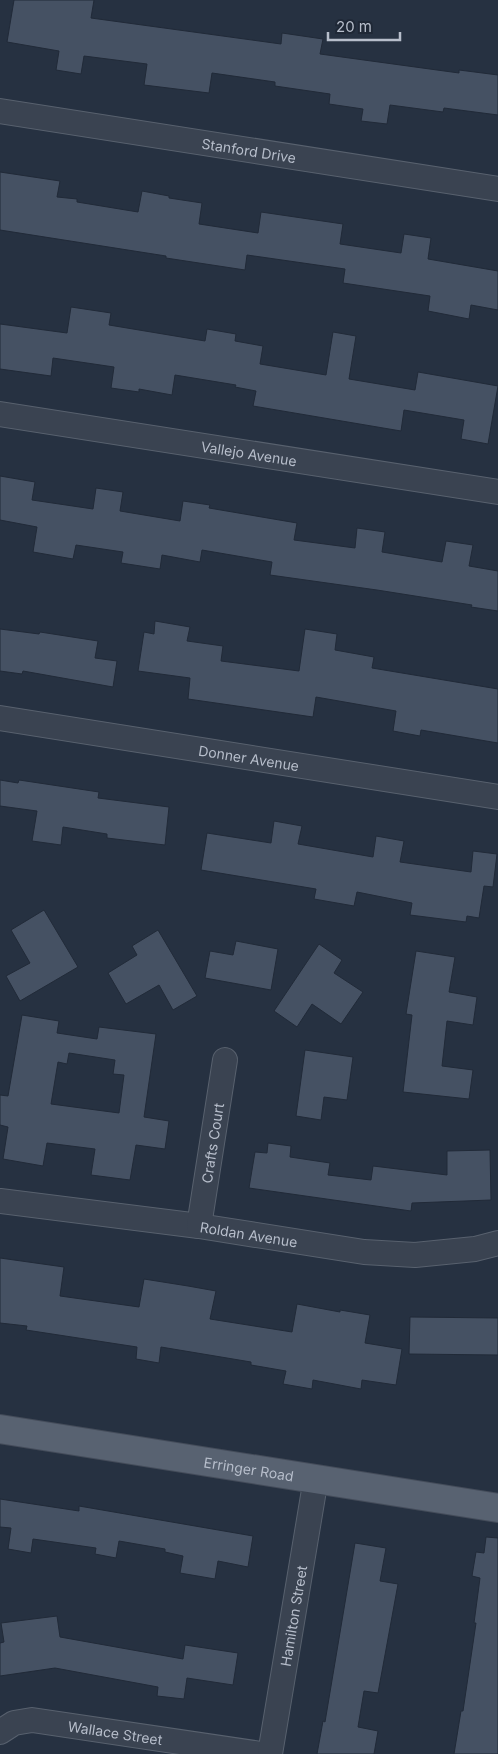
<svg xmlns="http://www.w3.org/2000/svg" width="498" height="1754" font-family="Inter,sans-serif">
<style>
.building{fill:#455163;stroke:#212a38;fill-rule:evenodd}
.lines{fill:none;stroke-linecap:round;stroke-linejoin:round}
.minor-casing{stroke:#58616e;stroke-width:26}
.major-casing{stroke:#444c5a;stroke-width:30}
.minor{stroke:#3a4351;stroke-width:24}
.major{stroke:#586271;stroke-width:28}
.labels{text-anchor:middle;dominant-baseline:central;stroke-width:5;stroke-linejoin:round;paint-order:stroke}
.street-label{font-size:14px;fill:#b7becb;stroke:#1f2836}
</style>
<rect width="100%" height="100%" fill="#263141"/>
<path class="building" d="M 14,0 L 94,0 L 91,18 L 281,44 L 282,33 L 323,39 L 320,54 L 459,73 L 459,70 L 498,75 L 498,115 L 444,108 L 443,112 L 390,105 L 387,124 L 361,121 L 363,109 L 329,104 L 330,94 L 275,86 L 275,82 L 212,73 L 209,93 L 144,85 L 147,64 L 84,56 L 81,74 L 56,70 L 59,51 L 7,42 Z
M 0,172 L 60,181 L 57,197 L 77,199 L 77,202 L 138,212 L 142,191 L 169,196 L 169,198 L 202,203 L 199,224 L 258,233 L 261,212 L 343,224 L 340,244 L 401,253 L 404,234 L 431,238 L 428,259 L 498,271 L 498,310 L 471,305 L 469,319 L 428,311 L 430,296 L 343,283 L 345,269 L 247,255 L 245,270 L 166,258 L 166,256 L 0,230 Z
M 71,307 L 111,313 L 109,325 L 205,341 L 207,329 L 236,334 L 235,341 L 263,346 L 260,364 L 326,375 L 333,332 L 356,336 L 349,379 L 415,390 L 418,372 L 498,386 L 488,444 L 461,439 L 464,420 L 404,410 L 401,431 L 253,406 L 256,391 L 235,387 L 236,385 L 175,375 L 172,395 L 139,389 L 139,392 L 111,388 L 114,367 L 53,358 L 51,376 L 0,369 L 0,324 L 67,333 Z
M 0,476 L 35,482 L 32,500 L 93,509 L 96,488 L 123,492 L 120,511 L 180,521 L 183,501 L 210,505 L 209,508 L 297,523 L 294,540 L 355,548 L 357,528 L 385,532 L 382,552 L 442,562 L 446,541 L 473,545 L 469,566 L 498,571 L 498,611 L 471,607 L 472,605 L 377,590 L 270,575 L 272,562 L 202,550 L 200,562 L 162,555 L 160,569 L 121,563 L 123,552 L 76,545 L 73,559 L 33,552 L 37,527 L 0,520 Z
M 155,621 L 190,627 L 187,641 L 223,646 L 221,661 L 299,671 L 305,629 L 337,634 L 335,650 L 374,657 L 372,668 L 498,689 L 498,743 L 421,730 L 420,736 L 393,731 L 396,711 L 316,697 L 313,717 L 188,699 L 190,678 L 138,671 L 144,632 L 154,634 Z
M 0,629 L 39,634 L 40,632 L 98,641 L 95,658 L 117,661 L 113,687 L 23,671 L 22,674 L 0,671 Z
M 0,780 L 18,783 L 19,780 L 99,792 L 98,798 L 169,807 L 165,845 L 107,838 L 107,834 L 63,827 L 61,845 L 32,841 L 37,811 L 0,806 Z
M 274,821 L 302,826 L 298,844 L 373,857 L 376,836 L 404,841 L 400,862 L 471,872 L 473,851 L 497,854 L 493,887 L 484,886 L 479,918 L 467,916 L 466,922 L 410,915 L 412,903 L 357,892 L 354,906 L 314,899 L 316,889 L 201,870 L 207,833 L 271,843 Z
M 44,910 L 78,967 L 20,1001 L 6,976 L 30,963 L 11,930 Z
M 158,930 L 197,996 L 173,1010 L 159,985 L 126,1004 L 108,973 L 137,955 L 132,946 Z
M 236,941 L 278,949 L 271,990 L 205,978 L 210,951 L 233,955 Z
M 319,944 L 342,960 L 334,973 L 363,992 L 341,1024 L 312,1004 L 297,1027 L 274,1011 Z
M 416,951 L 455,957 L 449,992 L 477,997 L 473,1025 L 447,1021 L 442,1066 L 473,1070 L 469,1099 L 403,1092 L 412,1015 L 406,1014 Z
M 22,1015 L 59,1021 L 57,1033 L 97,1039 L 99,1027 L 156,1034 L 144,1117 L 169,1121 L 165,1149 L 136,1145 L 130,1180 L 91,1175 L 95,1149 L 47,1143 L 43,1166 L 3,1159 L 8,1127 L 0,1125 L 0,1095 L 8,1096 ZM 69,1053 L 115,1060 L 113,1074 L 124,1075 L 119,1113 L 51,1104 L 58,1062 L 67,1064 Z
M 305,1050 L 353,1057 L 347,1100 L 324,1097 L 321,1120 L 296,1116 Z
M 268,1143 L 291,1146 L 290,1157 L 330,1163 L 328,1175 L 371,1180 L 373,1166 L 447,1175 L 447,1151 L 490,1150 L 491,1200 L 412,1203 L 411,1211 L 249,1188 L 255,1152 L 267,1153 Z
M 0,1258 L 64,1267 L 60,1296 L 139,1307 L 144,1279 L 188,1286 L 216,1291 L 210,1319 L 292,1332 L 297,1304 L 340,1312 L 340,1310 L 370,1315 L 365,1343 L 402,1349 L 396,1385 L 362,1380 L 361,1389 L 313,1380 L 312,1389 L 283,1384 L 286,1371 L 251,1365 L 251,1362 L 161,1347 L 159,1363 L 136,1359 L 137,1347 L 26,1330 L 27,1326 L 0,1323 Z
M 410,1317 L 498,1318 L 498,1355 L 409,1354 Z
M 0,1499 L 79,1511 L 79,1506 L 253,1536 L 248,1567 L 218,1561 L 215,1579 L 180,1573 L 183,1556 L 165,1552 L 165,1549 L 119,1541 L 116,1558 L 95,1554 L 96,1548 L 33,1539 L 31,1553 L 8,1549 L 11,1528 L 0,1527 Z
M 486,1537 L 498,1538 L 498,1754 L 454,1754 L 461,1711 L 463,1711 L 476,1623 L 474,1623 L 480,1578 L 472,1576 L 476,1552 L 484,1553 Z
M 355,1543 L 386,1548 L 380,1581 L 398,1584 L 378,1693 L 364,1691 L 358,1727 L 378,1731 L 374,1754 L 317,1754 L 323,1721 L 325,1722 Z
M 57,1616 L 60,1637 L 183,1659 L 185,1645 L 238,1653 L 233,1685 L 187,1678 L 184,1699 L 157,1696 L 158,1687 L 55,1668 L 0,1676 L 0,1643 L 4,1642 L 1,1623 Z"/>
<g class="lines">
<g class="minor-casing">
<g id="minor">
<path id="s1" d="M 0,111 L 498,189"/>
<path id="s2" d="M 0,414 L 498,492"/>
<path id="s3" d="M 0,718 L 498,797"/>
<path id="s4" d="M 0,1201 L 199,1226 L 364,1252 L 415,1255 L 475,1249 L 498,1243"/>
<path id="s5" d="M 199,1226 L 225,1060"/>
<path id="s6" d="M 0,1732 L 14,1723 L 32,1720 L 261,1754"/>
<path id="s7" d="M 270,1754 L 316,1478"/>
</g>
</g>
<g class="major-casing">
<g id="major">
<path id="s8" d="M 0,1429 L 498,1508"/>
</g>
</g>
<use href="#minor" class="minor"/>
<use href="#major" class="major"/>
</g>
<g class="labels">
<g class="street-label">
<text stroke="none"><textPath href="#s1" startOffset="252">Stanford Drive</textPath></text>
<text stroke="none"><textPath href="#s2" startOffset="252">Vallejo Avenue</textPath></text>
<text stroke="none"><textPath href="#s3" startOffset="252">Donner Avenue</textPath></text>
<text stroke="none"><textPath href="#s5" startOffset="84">Crafts Court</textPath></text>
<text stroke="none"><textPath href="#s4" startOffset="251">Roldan Avenue</textPath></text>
<text stroke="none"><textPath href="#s8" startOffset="252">Erringer Road</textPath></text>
<text stroke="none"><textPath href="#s7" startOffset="140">Hamilton Street</textPath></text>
<text stroke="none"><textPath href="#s6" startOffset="119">Wallace Street</textPath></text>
</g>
</g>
<path d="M328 32v8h72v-8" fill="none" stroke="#b7becb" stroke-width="2.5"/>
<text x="336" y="32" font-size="15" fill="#b7becb" stroke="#1f2836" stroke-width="4" paint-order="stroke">20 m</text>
</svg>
